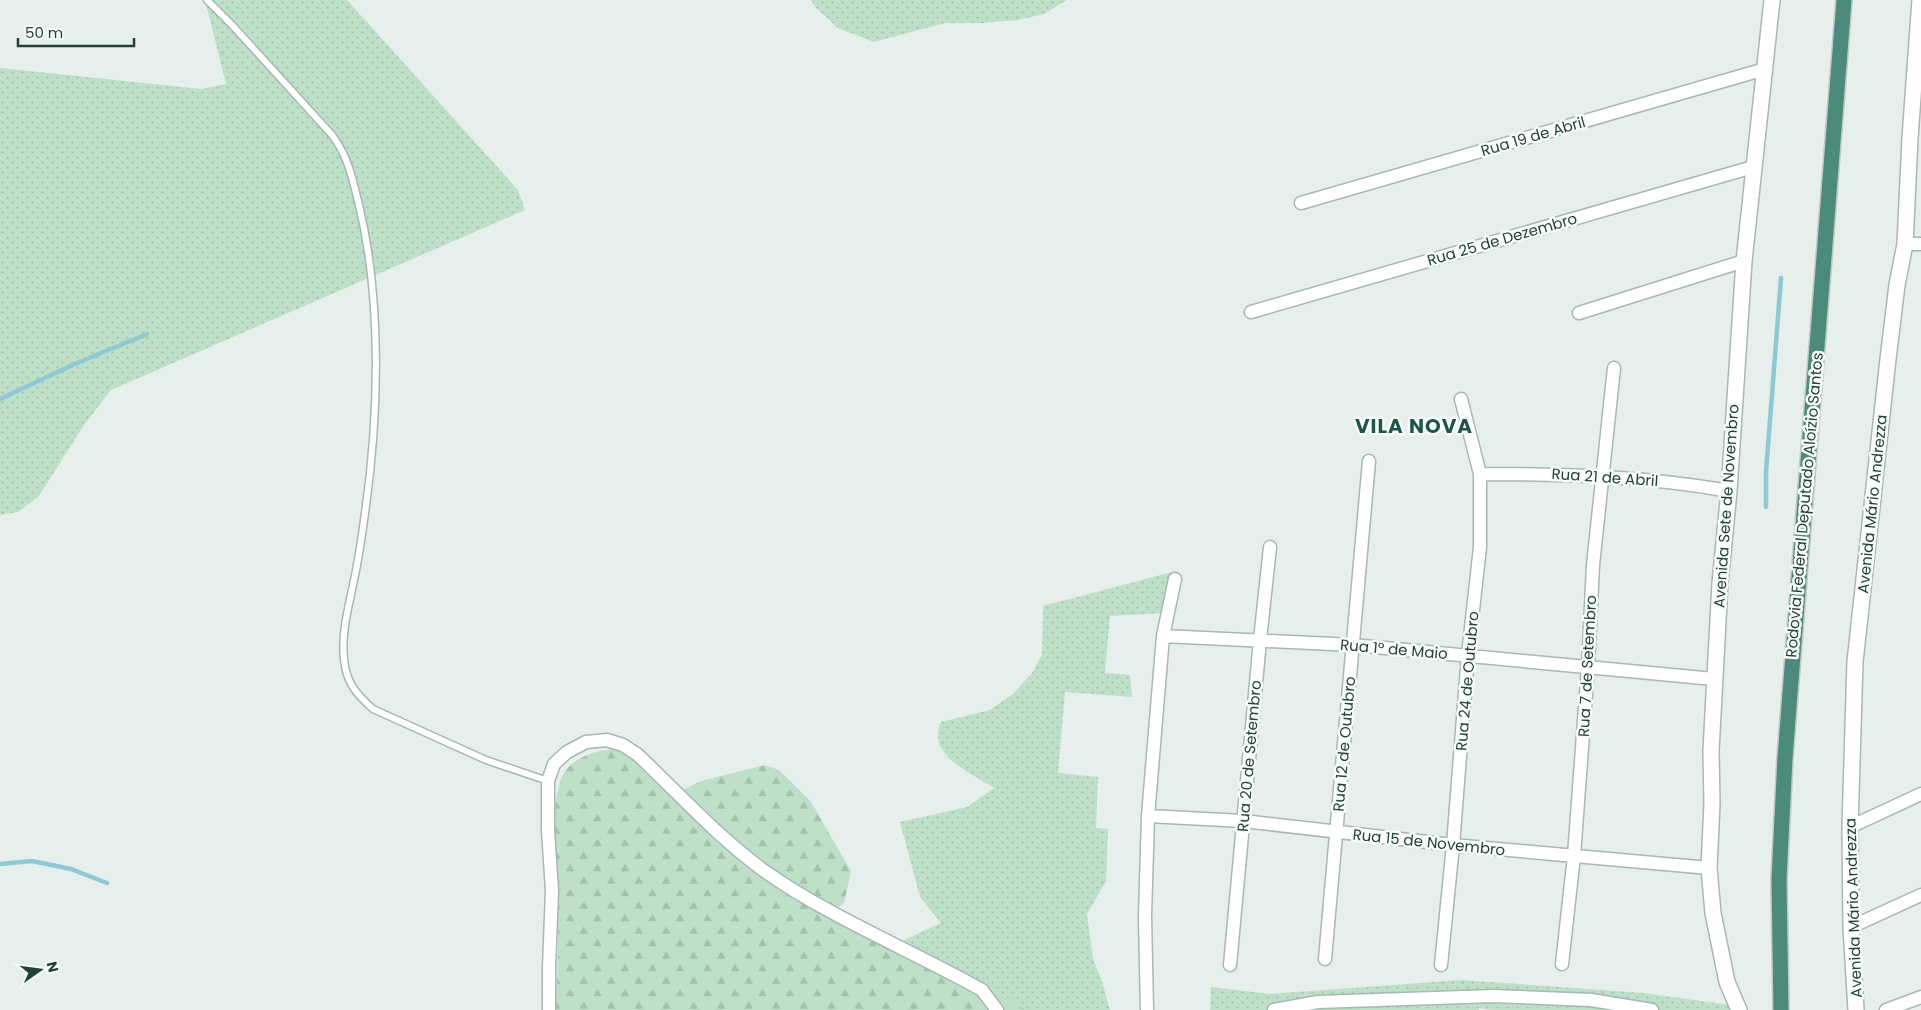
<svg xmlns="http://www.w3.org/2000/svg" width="1921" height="1010" font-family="Poppins,sans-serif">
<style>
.grass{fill:url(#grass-dots)}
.forest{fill:url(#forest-firs)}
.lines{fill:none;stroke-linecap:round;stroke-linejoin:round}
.stream{stroke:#8ec9d4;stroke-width:4.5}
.service-casing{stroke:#a8b8b2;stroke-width:9}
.minor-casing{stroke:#a8b8b2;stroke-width:15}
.tertiary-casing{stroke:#a8b8b2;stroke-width:18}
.trunk-casing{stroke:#c2cac8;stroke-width:18}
.service{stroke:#fff;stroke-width:6}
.minor{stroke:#fff;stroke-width:12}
.tertiary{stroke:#fff;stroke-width:15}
.trunk{stroke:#4c8a7c;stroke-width:15}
.labels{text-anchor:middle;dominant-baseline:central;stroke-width:5;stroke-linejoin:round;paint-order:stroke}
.street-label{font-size:15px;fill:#24423a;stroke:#f7fbf9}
.district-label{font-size:20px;font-weight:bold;letter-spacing:1px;fill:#1f5548;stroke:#f7fbf9}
</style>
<defs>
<pattern id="grass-dots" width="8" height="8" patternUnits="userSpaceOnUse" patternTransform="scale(1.25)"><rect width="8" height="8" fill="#bfe0c8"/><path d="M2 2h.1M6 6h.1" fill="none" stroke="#a4c1ad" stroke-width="1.8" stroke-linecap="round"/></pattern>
<pattern id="forest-firs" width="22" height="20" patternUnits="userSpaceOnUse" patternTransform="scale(1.25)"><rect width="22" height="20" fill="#bfe0c8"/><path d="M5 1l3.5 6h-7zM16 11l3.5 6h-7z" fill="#a4c1ad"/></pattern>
</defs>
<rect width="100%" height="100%" fill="#e6efeb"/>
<path class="grass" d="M 205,0 L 347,0 L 518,190 L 525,210 L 111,390 L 84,425 L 39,496 L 18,512 L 0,515 L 0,68 L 201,89 L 226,84 Z
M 811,0 L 1067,0 L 1044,14 L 1018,20 L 982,23 L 945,23 L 874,42 L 838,28 L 815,7 Z
M 1176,571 L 1165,613 L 1110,616 L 1105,673 L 1130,675 L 1132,697 L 1065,692 L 1058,773 L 1098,777 L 1096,828 L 1108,829 L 1106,881 L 1087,914 L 1093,959 L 1102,981 L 1110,1010 L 1026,1010 L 990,988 L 900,942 L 941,923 L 920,897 L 900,822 L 967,807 L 994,788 C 973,774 925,755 941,722 L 990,710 L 1013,694 L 1032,673 L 1042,655 L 1043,606 Z
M 1461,980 L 1644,993 L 1744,1007 L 1744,1010 L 1494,1010 L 1479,1008 L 1479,1010 L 1210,1010 L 1211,987 L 1270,994 Z"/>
<path class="forest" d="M 621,748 L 677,793 L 701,781 L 765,765 L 779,770 L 811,802 L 851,871 L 844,903 L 833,910 L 940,961 L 990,988 L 1026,1010 L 556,1010 C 557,977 559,943 557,910 C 557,897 553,885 552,872 C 552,851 553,790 564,773 C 575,755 602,749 621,748 Z"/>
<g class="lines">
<path class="stream" d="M 0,399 L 77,363 L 147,334
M 1766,507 L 1766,472 L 1781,278
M 0,864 L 32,861 L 71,869 L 107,883"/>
<g class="service-casing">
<path id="service" d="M 207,0 L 233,26 L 332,135 C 349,158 352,178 359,205 C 382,301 379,415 365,513 C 362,535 359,558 354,580 C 349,606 341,632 344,659 C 346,682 356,694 373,709 L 486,760 L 548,781"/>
</g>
<g class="minor-casing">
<path id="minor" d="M 1301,203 L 1765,69
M 1905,244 L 1921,244
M 1251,312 L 1753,167
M 1579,313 L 1744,261
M 1480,474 C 1564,474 1646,476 1729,491
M 1163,636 L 1353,645 L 1714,679
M 1148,816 L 1243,821 L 1453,845 L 1709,868
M 1850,827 L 1921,794
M 1851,927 L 1921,895
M 1325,959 L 1369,461
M 1562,964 L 1574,856 L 1588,667 L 1593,565 L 1614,368
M 1230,965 L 1260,640 L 1270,547
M 1441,965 L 1453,845 L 1468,655 L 1480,547 L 1480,474 L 1461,399
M 549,1010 L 549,967 L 552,891 L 548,830 L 548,781 L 554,764 L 567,752 L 586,742 L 607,740 L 623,745 L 638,755 C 679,794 717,836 763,870 C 831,918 909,949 982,990 L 997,1010
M 1147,1010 L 1145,916 L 1148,816 L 1163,636 L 1175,579
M 1274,1010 L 1318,1002 L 1493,996 L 1591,1000 L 1652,1010
M 1886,1010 L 1921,997"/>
</g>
<g class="tertiary-casing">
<path id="tertiary" d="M 1739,1010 L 1727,982 L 1713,913 L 1709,868 L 1712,803 L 1711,751 L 1720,583 L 1729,491 L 1744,261 L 1772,0
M 1856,1010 L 1851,927 L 1850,827 L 1855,662 L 1888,359 L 1897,285 L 1905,244 L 1910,138 L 1920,0"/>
</g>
<g class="trunk-casing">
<path id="trunk" d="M 1781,1010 L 1779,879 L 1785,758 L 1844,0"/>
</g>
<use href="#service" class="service"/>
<use href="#minor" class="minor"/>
<use href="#tertiary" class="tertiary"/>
<use href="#trunk" class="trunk"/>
</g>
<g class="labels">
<g class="street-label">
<text transform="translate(1533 136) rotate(-16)">Rua 19 de Abril</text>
<text transform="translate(1502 239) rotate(-16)">Rua 25 de Dezembro</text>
<text transform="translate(1605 477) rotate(4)">Rua 21 de Abril</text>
<text transform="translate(1872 504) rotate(-84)">Avenida Mário Andrezza</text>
<text transform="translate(1804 505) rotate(-85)">Rodovia Federal Deputado Aloízio Santos</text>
<text transform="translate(1726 506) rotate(-86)">Avenida Sete de Novembro</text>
<text transform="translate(1394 649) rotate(5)">Rua 1º de Maio</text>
<text transform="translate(1587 666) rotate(-87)">Rua 7 de Setembro</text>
<text transform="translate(1467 681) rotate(-85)">Rua 24 de Outubro</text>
<text transform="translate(1344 744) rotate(-85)">Rua 12 de Outubro</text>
<text transform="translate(1249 756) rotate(-85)">Rua 20 de Setembro</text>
<text transform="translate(1429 842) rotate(6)">Rua 15 de Novembro</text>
<text transform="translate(1853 908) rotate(-92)">Avenida Mário Andrezza</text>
</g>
<g class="district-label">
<text x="1414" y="426">VILA NOVA</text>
</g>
</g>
<g transform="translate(40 970) rotate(76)" stroke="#f7fbf9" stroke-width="4" paint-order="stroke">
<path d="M0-4L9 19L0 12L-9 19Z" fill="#24423a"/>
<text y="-8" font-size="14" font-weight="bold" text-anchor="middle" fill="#24423a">N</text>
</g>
<path d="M18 38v8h116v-8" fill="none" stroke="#24423a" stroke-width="2.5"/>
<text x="25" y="38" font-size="15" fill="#24423a" stroke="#f7fbf9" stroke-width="4" paint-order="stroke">50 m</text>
</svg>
